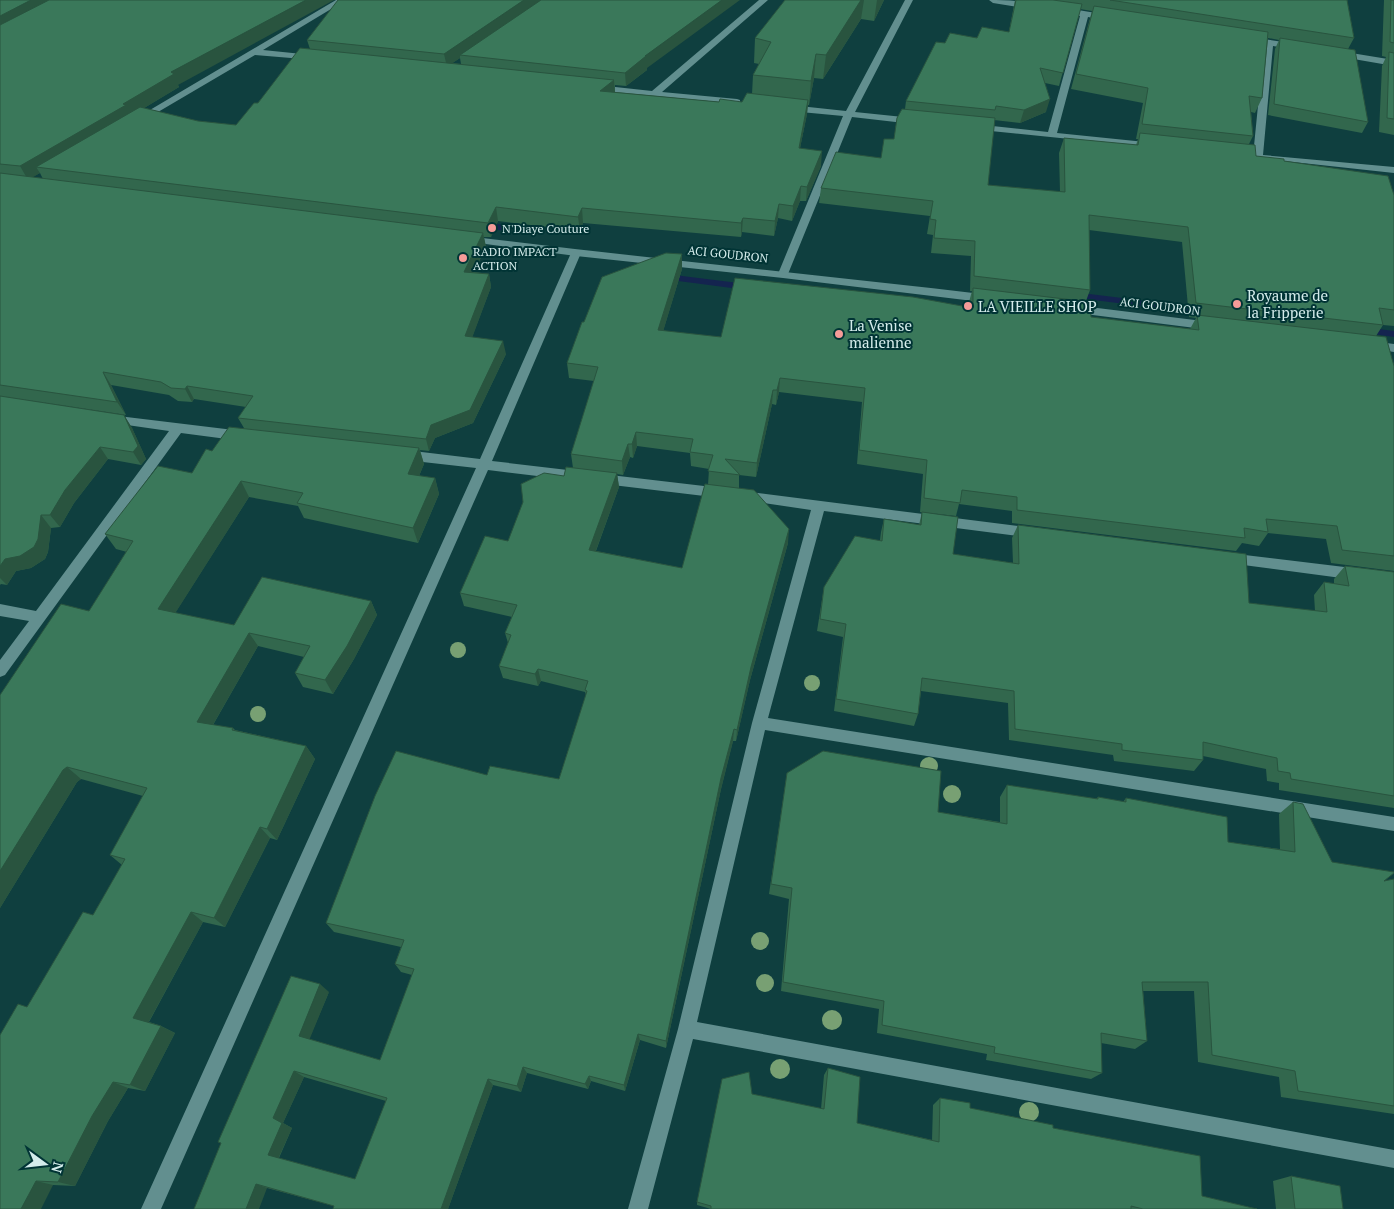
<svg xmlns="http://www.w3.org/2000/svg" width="1394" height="1209" font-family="'PT Serif',serif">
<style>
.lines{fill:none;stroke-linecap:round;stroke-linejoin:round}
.stream{fill:#14244f;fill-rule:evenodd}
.minor{fill:#628f8f;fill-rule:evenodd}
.tertiary{fill:#628f8f;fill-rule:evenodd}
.tree{fill:#78a073}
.wall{fill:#32674d;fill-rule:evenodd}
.shaded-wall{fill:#29543f}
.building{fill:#3a785a;stroke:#29543f;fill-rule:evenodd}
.poi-dot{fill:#f59b98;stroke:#013435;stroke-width:2}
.labels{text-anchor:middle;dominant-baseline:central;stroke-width:4;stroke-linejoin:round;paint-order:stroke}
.far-poi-label{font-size:12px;fill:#d4eceb;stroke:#013435;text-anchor:start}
.far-street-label{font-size:12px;fill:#d4eceb;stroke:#013435}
.poi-label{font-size:15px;fill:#d4eceb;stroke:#013435;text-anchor:start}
</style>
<rect width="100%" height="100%" fill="#0f3f3f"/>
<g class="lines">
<path class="stream" d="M 482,223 L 508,225 L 512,228 L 508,231 L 479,228 L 478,226 Z
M 468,249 L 489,251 L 493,254 L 489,257 L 465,254 L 464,252 Z
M 666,274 L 747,284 L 751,287 L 747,290 L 663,279 L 662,277 Z
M 1073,292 L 1204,308 L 1209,311 L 1204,314 L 1070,297 L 1068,295 Z
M 1363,327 L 1394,331 L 1394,337 L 1360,332 L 1360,328 Z"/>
<path class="minor" d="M 336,0 L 346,0 L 263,50 L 312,55 L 316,58 L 315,60 L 255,55 L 141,122 L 135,122 L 133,120 Z
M 759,0 L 768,0 L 662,92 L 737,99 L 740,100 L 740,104 L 597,91 L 592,88 L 597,85 L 652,91 Z
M 905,0 L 913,0 L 855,112 L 913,118 L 918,121 L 913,124 L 852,117 L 788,274 L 787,277 L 779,277 L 778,274 L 843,116 L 790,111 L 785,108 L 790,105 L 846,111 Z
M 989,0 C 1003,0 1024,0 1035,6 L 1031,9 L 993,3 Z
M 1060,7 L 1108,15 L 1112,18 L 1108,21 L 1088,17 L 1057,133 L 1155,143 L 1160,146 L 1158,148 L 971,129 L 969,127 L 974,124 L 1048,132 L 1080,16 L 1057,12 L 1056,10 Z
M 1250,37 L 1296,44 L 1300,47 L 1296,50 L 1273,46 L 1263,155 L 1394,167 L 1394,173 L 1255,158 L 1253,156 L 1264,45 L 1247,42 L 1247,38 Z
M 1339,51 L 1394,60 L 1394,66 L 1336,56 L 1335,54 Z
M 576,250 L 581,253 L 492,461 L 721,488 L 726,490 L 727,493 L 726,496 L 721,498 L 488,470 L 161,1209 L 141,1209 L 476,468 L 405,460 L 401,458 L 399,455 L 401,452 L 405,450 L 480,459 L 571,253 Z
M 110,415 L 242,431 L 246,433 L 248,436 L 246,439 L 242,441 L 181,433 L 5,675 L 0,677 L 0,660 L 29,621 L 0,616 L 0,604 L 36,611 L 169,431 L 106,422 L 104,419 Z
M 742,491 L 1033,528 L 1038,529 L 1040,533 L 1038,537 L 1033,538 L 824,511 L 768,718 L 1394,817 L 1394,831 L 765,730 L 697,1022 L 1394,1150 L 1394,1168 L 693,1039 L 648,1209 L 628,1209 L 678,1029 L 752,723 L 811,510 L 737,499 L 736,496 L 737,493 Z
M 1228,553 L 1394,573 L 1394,585 L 1228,563 L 1223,562 L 1221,558 L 1223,554 Z"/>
<path class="tertiary" d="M 467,236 C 641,258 816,274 990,295 L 996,299 L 990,303 L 783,278 L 576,256 L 463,241 L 462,239 L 463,237 Z
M 1073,305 L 1211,322 L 1217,326 L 1211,330 L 1069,312 L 1067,309 Z
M 1371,341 L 1394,344 L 1394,352 L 1367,348 L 1365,345 Z"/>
</g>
<g class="tree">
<circle cx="458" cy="650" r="8"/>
<circle cx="812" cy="683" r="8"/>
<circle cx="258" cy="714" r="8"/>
<circle cx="929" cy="766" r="9"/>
<circle cx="952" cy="794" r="9"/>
<circle cx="760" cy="941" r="9"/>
<circle cx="765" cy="983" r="9"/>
<circle cx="832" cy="1020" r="10"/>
<circle cx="780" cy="1069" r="10"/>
<circle cx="1029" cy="1112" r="10"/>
</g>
<path class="wall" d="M 0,0 L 178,85 L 179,87 L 144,108 L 198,121 L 236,125 L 310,49 L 307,40 L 647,68 L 647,70 L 626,86 L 615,85 L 615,92 L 719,102 L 742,102 L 752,94 L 753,75 L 759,64 L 754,63 L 755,38 L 785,0 L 884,0 L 874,21 L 861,19 L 823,79 L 814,78 L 809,105 L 808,105 L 807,114 L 800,148 L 821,166 L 806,201 L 800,201 L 792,221 L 778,218 L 774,236 L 742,232 L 741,237 L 583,223 L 580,231 L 498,221 L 491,237 L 484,237 L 486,247 L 474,272 L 489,274 L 491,287 L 472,337 L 506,354 L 473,423 L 435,438 L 429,451 L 420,450 L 424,464 L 419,476 L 435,478 L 439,494 L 418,543 L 304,518 L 298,506 L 249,497 L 175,613 L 234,625 L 371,601 L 377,615 L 354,659 L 333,694 L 303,687 L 295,673 L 304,657 L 258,646 L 213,725 L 233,728 L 235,730 L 306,746 L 315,759 L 277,840 L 270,838 L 225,927 L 203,922 L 149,1022 L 161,1026 L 175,1033 L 145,1091 L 128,1088 L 108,1121 L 75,1186 L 53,1185 L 0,1209 L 27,1007 L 93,915 L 122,865 L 110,855 L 143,796 L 81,779 L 77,782 L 0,908 L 0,695 L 89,611 L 127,552 L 116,549 L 105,534 L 192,473 L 212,451 L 244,428 L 238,418 L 246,407 L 194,399 L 192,402 L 178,401 L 169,395 L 111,385 L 126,415 L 0,396 ZM 460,58 L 461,64 L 452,63 ZM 40,173 L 43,179 L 32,177 Z
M 1015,0 L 1347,0 L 1354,38 L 1348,49 L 1368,122 L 1362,133 L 1268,115 L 1275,49 L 1279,40 L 1268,38 L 1262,98 L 1255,113 L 1251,112 L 1253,136 L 1249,144 L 1256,156 L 1284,161 L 1394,195 L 1394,326 L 1383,325 L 1376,336 L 1394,366 L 1394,571 L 1331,563 L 1326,539 L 1268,533 L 1259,546 L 1242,543 L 1236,551 L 1012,523 L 1012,511 L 959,504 L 956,516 L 920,512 L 923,474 L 857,464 L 862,402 L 779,392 L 776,405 L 772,404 L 756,477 L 739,475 L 739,489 L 788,543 L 750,680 L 736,741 L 733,741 L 721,789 L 666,1048 L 640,1040 L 625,1091 L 591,1081 L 588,1089 L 527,1073 L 521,1092 L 493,1085 L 448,1209 L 333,1209 L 334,1206 L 267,1188 L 194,1209 L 329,992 L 309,1039 L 380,1060 L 412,975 L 401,972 L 395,964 L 401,947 L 334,932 L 326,923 L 487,775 L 559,779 L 586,695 L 585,692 L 541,681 L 538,686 L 503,678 L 499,666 L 508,643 L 505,633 L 512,617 L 464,606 L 460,593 L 508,541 L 564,476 L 573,468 L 571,454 L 594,381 L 569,378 L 567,363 L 584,322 L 682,254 L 682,269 L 663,331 L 721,337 L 969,307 L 969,302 L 972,291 L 970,291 L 971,256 L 931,253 L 933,235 L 927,234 L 930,216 L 819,203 L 821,188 L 881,158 L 894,139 L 897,118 L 905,109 L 906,101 L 945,43 L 1009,32 ZM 1080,9 L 1092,11 L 1071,89 L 1143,103 L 1136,139 L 1138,139 L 1136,145 L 1064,138 L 1059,153 L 1060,192 L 988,185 L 994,120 L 1020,123 L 1046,112 L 1045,83 L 1059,86 ZM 1089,230 L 1182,242 L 1189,317 L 1196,318 L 1190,329 L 1091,317 L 1086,301 L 1090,290 ZM 637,446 L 690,453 L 691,466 L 709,469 L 708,485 L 682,568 L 596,551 L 619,487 L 617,474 L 623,475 L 630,457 L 633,458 ZM 304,1077 L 386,1101 L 355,1179 L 279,1158 L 292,1128 L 283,1123 Z
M 1384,0 L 1394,0 L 1394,135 L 1379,132 L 1382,66 L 1386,57 L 1382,56 Z
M 0,396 L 124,415 L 132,428 L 146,459 L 141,465 L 108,459 L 74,503 L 60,527 L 51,528 L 48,552 L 45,559 L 31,568 L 16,571 L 7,585 L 1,584 L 0,585 Z
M 922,512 L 953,554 L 1013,563 L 1012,538 L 1018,525 L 1249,603 L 1315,611 L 1314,595 L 1324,582 L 1334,584 L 1334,579 L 1345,566 L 1394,572 L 1394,808 L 1279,790 L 1279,783 L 1267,781 L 1266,769 L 1203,756 L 1203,760 L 1194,771 L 1114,761 L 1113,755 L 1009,740 L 1008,703 L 921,691 L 918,714 L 914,726 L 834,711 L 843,637 L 817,631 L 824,587 L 880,540 L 881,532 L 884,519 L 919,525 Z
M 787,773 L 938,812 L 1000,822 L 1000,797 L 1007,785 L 1096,799 L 1098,797 L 1123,802 L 1126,798 L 1228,842 L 1280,849 L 1279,814 L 1293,802 L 1332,862 L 1384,881 L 1394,879 L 1394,1114 L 1281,1097 L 1279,1077 L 1198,1062 L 1194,991 L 1143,991 L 1147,1041 L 1135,1049 L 1101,1043 L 1102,1073 L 1091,1079 L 986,1060 L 987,1054 L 877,1033 L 879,1009 L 781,991 L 789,899 L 769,894 Z
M 828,1068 L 857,1123 L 932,1140 L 933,1105 L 940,1098 L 970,1108 L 1053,1128 L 1202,1196 L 1257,1209 L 711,1209 L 697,1205 L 697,1202 L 752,1094 L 821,1109 L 824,1075 Z
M 1291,1176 L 1343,1209 L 1276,1209 L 1273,1181 Z"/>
<path class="shaded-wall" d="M 31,0 L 63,0 L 0,33 L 0,16 Z
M 306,0 L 334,0 L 178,85 L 179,87 L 131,116 L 36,167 L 40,173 L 28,180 L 20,166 L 123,104 L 171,72 Z
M 524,0 L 545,0 L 460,55 L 460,58 L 447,67 L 444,54 Z
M 722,0 L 740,0 L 647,68 L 647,70 L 626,86 L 625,73 L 645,56 Z
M 861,0 L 864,0 L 861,19 L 823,79 L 826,55 Z
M 877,0 L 884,0 L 874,21 Z
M 816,54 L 814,78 L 809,105 L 811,81 Z
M 614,80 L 615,94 L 600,91 Z
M 1050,99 L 1046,112 L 1020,123 L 1024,110 Z
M 808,100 L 807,114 L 797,163 L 799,148 Z
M 822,151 L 821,166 L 806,201 L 807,187 Z
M 801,186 L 800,201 L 792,221 L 793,206 Z
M 779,204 L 778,218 L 774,236 L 775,221 Z
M 496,207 L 498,221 L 491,237 L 488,223 Z
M 582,208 L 583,223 L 580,231 L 578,217 Z
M 743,218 L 742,232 L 741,237 L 741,223 Z
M 483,233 L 486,247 L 467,285 L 464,272 Z
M 682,254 L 682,269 L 659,345 L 658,330 Z
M 489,274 L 491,287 L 468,349 L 465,336 Z
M 503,341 L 506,354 L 473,423 L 435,438 L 429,451 L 426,439 L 431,425 Z
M 103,372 L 111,385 L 126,415 L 117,402 Z
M 780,378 L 779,392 L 776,405 L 777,390 Z
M 187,386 L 194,399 L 192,402 L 185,389 Z
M 773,390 L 772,404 L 756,477 L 757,463 Z
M 124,415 L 132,428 L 146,459 L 141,465 L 133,452 Z
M 636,432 L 637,446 L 633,458 L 632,444 Z
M 628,444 L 630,457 L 623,475 L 622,461 Z
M 100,447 L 108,459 L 74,503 L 60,527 L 50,515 L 65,490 Z
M 419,448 L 424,464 L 413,490 L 408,474 Z
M 617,473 L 619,487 L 591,564 L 589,550 Z
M 435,478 L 439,494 L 418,543 L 413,528 Z
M 241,481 L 249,497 L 169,623 L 158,609 Z
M 41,515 L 51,528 L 48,552 L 45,559 L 31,568 L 16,571 L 7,585 L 0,578 L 0,566 L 5,559 Z
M 789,529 L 788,543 L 750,680 L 736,741 L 737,730 L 751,667 Z
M 371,601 L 377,615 L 354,659 L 333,694 L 325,680 Z
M 249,633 L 258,646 L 207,735 L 197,722 Z
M 538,669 L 541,681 L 538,686 L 535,674 Z
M 734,729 L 733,741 L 721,789 L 666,1048 L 666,1041 L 721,778 Z
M 306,746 L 315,759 L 277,840 L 267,829 Z
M 67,767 L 81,779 L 77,782 L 0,908 L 0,871 L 63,770 Z
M 260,827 L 270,838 L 225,927 L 214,918 Z
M 191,912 L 203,922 L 147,1025 L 133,1018 Z
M 320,984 L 329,992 L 308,1043 L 299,1036 Z
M 161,1026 L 175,1033 L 145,1091 L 130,1085 Z
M 638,1034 L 640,1040 L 625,1091 L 624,1085 Z
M 523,1067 L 527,1073 L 521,1092 L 517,1086 Z
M 294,1071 L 304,1077 L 283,1123 L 292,1128 L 278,1159 L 268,1155 L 273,1118 Z
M 589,1076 L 591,1081 L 588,1089 L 585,1084 Z
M 488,1079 L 493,1085 L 448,1209 L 441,1209 Z
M 113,1082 L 128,1088 L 108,1121 L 75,1186 L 58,1182 L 92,1116 Z
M 36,1181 L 53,1185 L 41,1209 L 21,1209 Z
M 256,1184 L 267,1188 L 259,1209 L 246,1209 Z"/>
<path class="building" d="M 0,0 L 31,0 L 0,16 Z
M 49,0 L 306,0 L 171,72 L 174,74 L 123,104 L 126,105 L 20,166 L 0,164 L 0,25 Z
M 338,0 L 524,0 L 444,54 L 307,40 Z
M 541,0 L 722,0 L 645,56 L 646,56 L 625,73 L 460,55 Z
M 785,0 L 861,0 L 826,55 L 816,54 L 811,81 L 753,75 L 771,42 L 755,38 Z
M 1016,0 L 1053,0 L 1082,4 L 1063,73 L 1040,68 L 1050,99 L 1024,110 L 996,106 L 995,110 L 906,101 L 936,42 L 945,43 L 950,33 L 977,38 L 982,27 L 1009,32 Z
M 1110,0 L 1347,0 L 1354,38 Z
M 1391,0 L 1394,0 L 1394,43 L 1390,42 Z
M 1094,6 L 1268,32 L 1262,98 L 1249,96 L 1253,136 L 1142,124 L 1148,88 L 1076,74 Z
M 1280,38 L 1355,50 L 1368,122 L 1274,104 Z
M 300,48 L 614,80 L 600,91 L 719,102 L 720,99 L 742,102 L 747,93 L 808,100 L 799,148 L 822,151 L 807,187 L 801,186 L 793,206 L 779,204 L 775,221 L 743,218 L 741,223 L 582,208 L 578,217 L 496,207 L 488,223 L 36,167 L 140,107 L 198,121 L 236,125 L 254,103 L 258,103 Z
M 1389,52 L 1394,53 L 1394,119 L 1387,118 Z
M 902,109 L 995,118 L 988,185 L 1065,192 L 1064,138 L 1138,145 L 1140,133 L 1255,145 L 1256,156 L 1284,159 L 1284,161 L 1388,176 L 1394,195 L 1394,310 L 1379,308 L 1383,325 L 1196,303 L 1188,227 L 1089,215 L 1090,290 L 974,276 L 975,241 L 934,238 L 936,220 L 930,219 L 933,201 L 821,188 L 836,152 L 881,158 L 884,139 L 894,139 L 897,118 Z
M 0,173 L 483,233 L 464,272 L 489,274 L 465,336 L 503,341 L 470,410 L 431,425 L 426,439 L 238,418 L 253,396 L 187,386 L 185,389 L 171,388 L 161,382 L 103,372 L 117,402 L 0,385 Z
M 666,253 L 682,254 L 658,330 L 721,337 L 735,278 L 913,297 L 973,308 L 973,288 L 1090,302 L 1091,317 L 1199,330 L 1197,315 L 1386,337 L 1394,366 L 1394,556 L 1342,550 L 1337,526 L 1266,519 L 1268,532 L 1244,528 L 1245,538 L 1017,510 L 1017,497 L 962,490 L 960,503 L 924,498 L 927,460 L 859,450 L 865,388 L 780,378 L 777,390 L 773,390 L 757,463 L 725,459 L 740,475 L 708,471 L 713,455 L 690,452 L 693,439 L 636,432 L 632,444 L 628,444 L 622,461 L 571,454 L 598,367 L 567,363 L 582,322 L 584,322 L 602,277 Z
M 0,396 L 124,415 L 138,446 L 133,452 L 100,447 L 65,490 L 50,515 L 41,515 L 38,539 L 34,547 L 20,556 L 5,559 L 0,566 Z
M 229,427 L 419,448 L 408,474 L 435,478 L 413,528 L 297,503 L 303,493 L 241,481 L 158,609 L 234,625 L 262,577 L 371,601 L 347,646 L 325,680 L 295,673 L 310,646 L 249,633 L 197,722 L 233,728 L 232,730 L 306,746 L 267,829 L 260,827 L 214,918 L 191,912 L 133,1018 L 161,1026 L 130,1085 L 113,1082 L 92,1116 L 58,1182 L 36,1181 L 21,1209 L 0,1209 L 0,1035 L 18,1004 L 27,1007 L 83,912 L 93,915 L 125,859 L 110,855 L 147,788 L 67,767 L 63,770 L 0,871 L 0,695 L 61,604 L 89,611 L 133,541 L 105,534 L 158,466 L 192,473 L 206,449 L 212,451 Z
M 566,467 L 617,473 L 589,550 L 682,568 L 705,484 L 754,490 L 789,529 L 751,667 L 737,730 L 734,729 L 721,778 L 666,1041 L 638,1034 L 624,1085 L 589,1076 L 585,1084 L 523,1067 L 517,1086 L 488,1079 L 441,1209 L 333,1209 L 334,1206 L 256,1184 L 246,1209 L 194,1209 L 221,1143 L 218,1142 L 291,976 L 320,984 L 299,1036 L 380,1060 L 414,969 L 395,964 L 404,940 L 326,923 L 375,796 L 396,751 L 487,775 L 490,766 L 559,779 L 587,691 L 585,690 L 588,681 L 538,669 L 535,674 L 499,666 L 511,635 L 505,633 L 517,605 L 460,593 L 485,536 L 508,541 L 523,502 L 521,484 L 544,473 L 564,476 ZM 294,1071 L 387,1098 L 355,1179 L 268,1155 L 282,1123 L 273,1118 Z
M 922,512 L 958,517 L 953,554 L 1019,564 L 1018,525 L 1246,554 L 1249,603 L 1327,612 L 1324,582 L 1349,586 L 1345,566 L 1394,572 L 1394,796 L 1291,779 L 1290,773 L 1278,771 L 1277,758 L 1203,742 L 1203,760 L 1122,750 L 1122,744 L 1015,729 L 1014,691 L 922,678 L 918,714 L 836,699 L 846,624 L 820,619 L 824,587 L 855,536 L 882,541 L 884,519 L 921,525 Z
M 823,751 L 941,771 L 938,812 L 1007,824 L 1007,785 L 1098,799 L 1098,797 L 1126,802 L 1126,798 L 1227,817 L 1228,842 L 1295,852 L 1293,802 L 1303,804 L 1332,862 L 1394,872 L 1394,873 L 1384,881 L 1394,879 L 1394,1106 L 1298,1091 L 1295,1071 L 1212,1055 L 1208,982 L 1142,982 L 1147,1041 L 1101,1033 L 1102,1073 L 994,1053 L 995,1047 L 882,1025 L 884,1001 L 783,982 L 792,888 L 771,884 L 787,773 Z
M 828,1068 L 860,1077 L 857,1123 L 939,1142 L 940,1098 L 970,1103 L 970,1108 L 1053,1125 L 1053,1128 L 1200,1156 L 1202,1196 L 1257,1209 L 1143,1209 L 1131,1206 L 1131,1209 L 711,1209 L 711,1206 L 697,1202 L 722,1079 L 749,1072 L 752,1094 L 824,1109 Z
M 1291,1176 L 1340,1186 L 1343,1209 L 1295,1209 Z"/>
<g class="poi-dot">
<circle cx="492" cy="228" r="5"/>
<circle cx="463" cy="258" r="5"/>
<circle cx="1237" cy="304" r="5"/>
<circle cx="968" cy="306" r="5"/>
<circle cx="839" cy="334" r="5"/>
</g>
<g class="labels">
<g class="far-poi-label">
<text x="502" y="228">N'Diaye Couture</text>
<text x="473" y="251">RADIO IMPACT<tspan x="473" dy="14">ACTION</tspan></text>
</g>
<g class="far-street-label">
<text transform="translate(728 254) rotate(6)">ACI GOUDRON</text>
<text transform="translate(1160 306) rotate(7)">ACI GOUDRON</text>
</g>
<g class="poi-label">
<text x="1247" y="295">Royaume de<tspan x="1247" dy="17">la Fripperie</tspan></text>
<text x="978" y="306">LA VIEILLE SHOP</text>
<text x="849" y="325">La Venise<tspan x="849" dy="17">malienne</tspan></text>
</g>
</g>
<g transform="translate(45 1164) rotate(105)" stroke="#013435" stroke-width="4" paint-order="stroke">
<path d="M0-4L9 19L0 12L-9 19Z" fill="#d4eceb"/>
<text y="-8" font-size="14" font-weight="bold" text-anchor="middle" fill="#d4eceb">N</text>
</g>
</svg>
